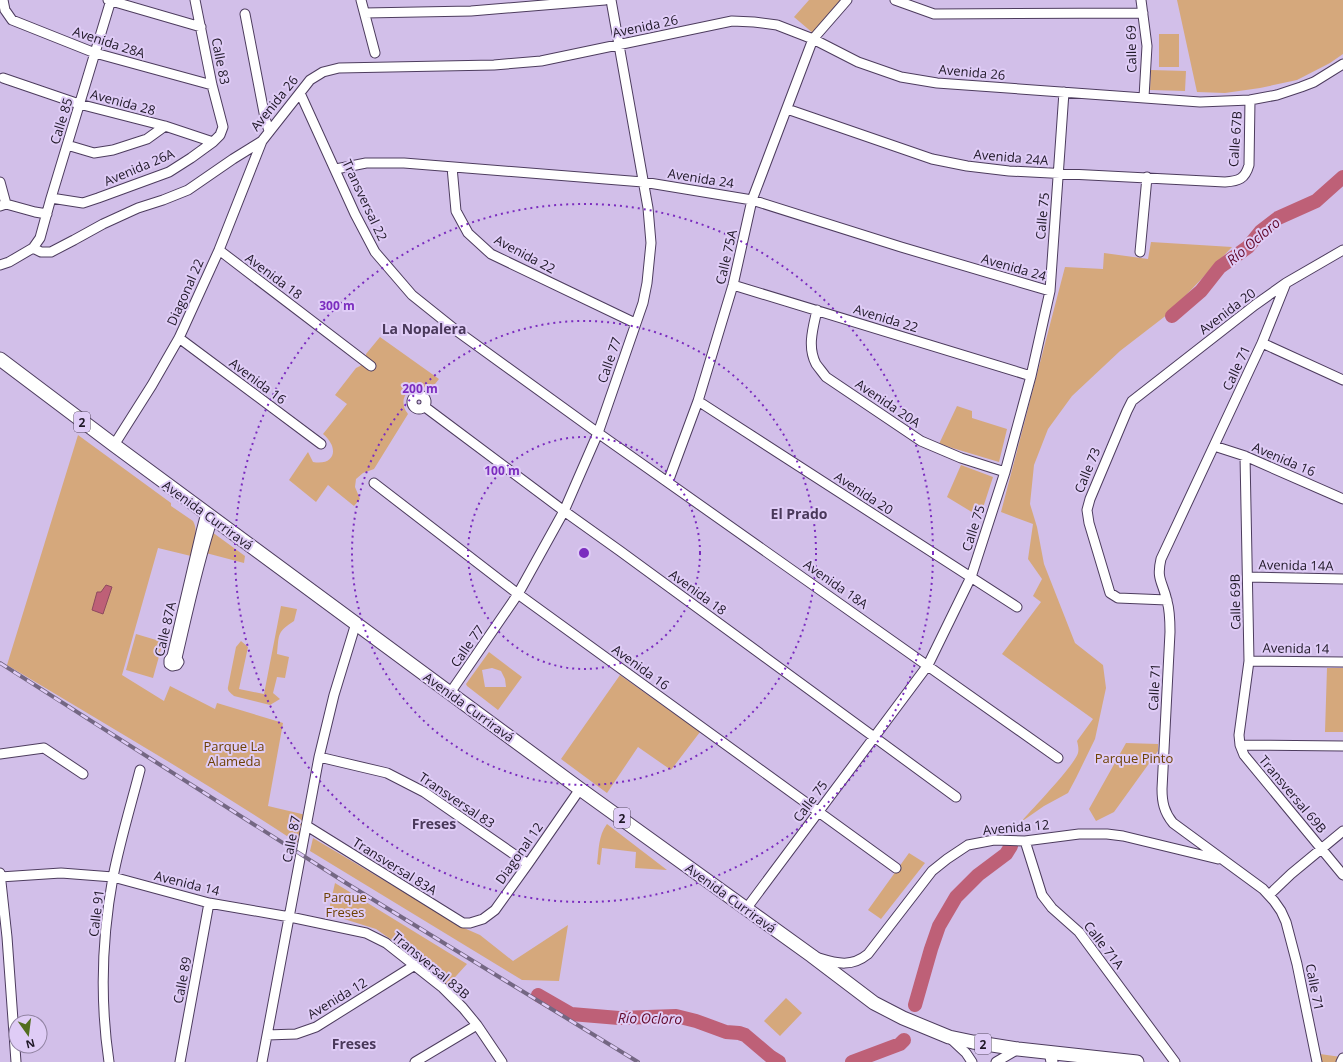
<svg xmlns="http://www.w3.org/2000/svg" width="1343" height="1062" font-family="'Open Sans',sans-serif">
<style>
.green{fill:#d5a87c;fill-rule:evenodd}
.water{fill:#be6077;stroke:#8e4a5f}
.lines{fill:none;stroke-linecap:round;stroke-linejoin:round}
.river{stroke:#be6077;stroke-width:14}
.minor-casing{stroke:#4d3c5e;stroke-width:11}
.major-casing{stroke:#4d3c5e;stroke-width:13}
.highway-casing{stroke:#4d3c5e;stroke-width:15}
.minor{stroke:#fff;stroke-width:9}
.major{stroke:#fff;stroke-width:11}
.highway{stroke:#fff;stroke-width:13}
.rail-casing{stroke:#746783;stroke-width:4}
.rail{stroke:#dfccf6;stroke-width:2.5;stroke-dasharray:8;stroke-linecap:butt}
.ring{fill:none;stroke:#7b2cbf;stroke-width:2;stroke-dasharray:2 4}
.labels{text-anchor:middle;dominant-baseline:central;stroke-width:4;stroke-linejoin:round;paint-order:stroke}
.shield{fill:#dfccf6;stroke:#584d64;stroke-width:1}
.shield-label{font-size:12px;font-weight:bold;fill:#1e1726}
.street-label{font-size:13px;fill:#1e1726;stroke:#dfccf6}
.park-label{font-size:13px;fill:#6d4103;stroke:#dfccf6}
.water-label{font-size:14px;font-style:italic;fill:#600629;stroke:#dfccf6}
.neighbourhood-label{font-size:14px;font-weight:bold;fill:#49385a;stroke:#dfccf6}
.centre{fill:#7b2cbf;stroke:#dfccf6;stroke-width:2}
.ring-label{font-size:12px;text-anchor:middle;font-weight:bold;fill:#7b2cbf;stroke:#dfccf6;stroke-width:4;stroke-linejoin:round;paint-order:stroke}
</style>
<rect width="100%" height="100%" fill="#d2bfe9"/>
<path class="green" d="M 809,0 L 842,0 L 814,34 L 794,17 Z
M 1177,0 L 1343,0 L 1343,54 L 1330,63 L 1297,80 L 1260,88 L 1225,93 L 1197,92 Z
M 1159,34 L 1179,34 L 1179,67 L 1159,67 Z
M 1151,70 L 1186,71 L 1185,91 L 1150,90 Z
M 1151,242 L 1232,247 L 1168,314 L 1120,351 L 1072,396 L 1048,429 L 1034,465 L 1030,504 L 1037,527 L 1044,564 L 1075,643 L 1103,665 L 1106,688 L 1095,739 L 1076,778 L 1068,793 L 1044,806 L 1021,822 C 1032,809 1074,766 1078,753 C 1079,749 1078,745 1077,741 L 1093,719 L 1002,654 L 1041,602 L 1033,596 L 1042,579 L 1028,559 L 1033,524 L 1001,512 L 1065,267 L 1103,269 L 1104,253 L 1148,259 Z
M 380,337 L 439,379 L 431,389 C 428,388 424,387 421,387 C 411,386 401,395 404,406 C 404,409 407,412 408,414 L 374,469 L 363,473 L 356,479 L 355,487 L 360,499 L 354,506 L 328,485 L 316,502 L 289,480 L 308,452 L 313,462 C 336,466 339,447 323,434 L 347,404 L 335,395 L 356,368 L 360,366 L 366,360 L 366,354 Z
M 957,406 L 972,411 L 972,418 L 1007,429 L 999,462 L 939,444 Z
M 78,435 L 171,503 L 171,506 L 193,521 C 199,531 193,545 191,556 L 158,548 L 122,675 L 164,701 L 170,686 L 215,709 L 217,703 L 283,723 L 268,806 L 306,815 L 299,844 C 204,781 105,724 7,665 Z
M 961,465 L 993,477 L 980,517 L 947,497 Z
M 212,532 L 245,556 L 244,563 L 206,553 Z
M 281,606 L 297,609 L 294,621 C 277,632 279,634 277,654 L 289,657 L 285,678 L 277,677 L 273,693 L 280,699 L 270,705 L 234,696 C 231,693 227,691 228,687 L 236,647 L 241,641 L 248,647 L 239,689 L 264,694 Z
M 136,634 L 163,642 L 153,678 L 126,670 Z
M 489,652 L 522,677 L 498,710 L 467,686 L 466,684 ZM 492,668 L 501,671 L 505,679 L 506,687 L 485,687 L 482,670 Z
M 1327,668 L 1343,668 L 1343,732 L 1325,732 Z
M 620,675 L 700,732 L 671,770 L 638,747 L 607,793 L 561,759 Z
M 1126,743 L 1158,744 L 1158,751 L 1114,812 L 1096,821 L 1089,809 Z
M 607,824 L 667,870 L 635,868 L 636,852 L 602,848 L 600,865 L 597,864 C 599,850 598,836 607,824 Z
M 313,838 L 464,928 L 480,935 L 513,961 L 568,925 L 559,981 L 522,980 L 310,851 Z
M 909,853 L 925,863 L 881,919 L 868,910 Z
M 335,883 L 467,964 L 447,986 L 416,957 L 376,929 L 328,914 Z
M 786,998 L 802,1013 L 780,1036 L 764,1021 Z
M 1320,1054 L 1341,1057 L 1338,1062 L 1322,1062 Z"/>
<path class="water" d="M 106,585 L 112,587 L 103,614 L 92,610 L 97,592 L 101,592 Z"/>
<g class="lines">
<path class="river" d="M 1172,316 L 1201,291 L 1220,267 L 1248,247 L 1261,231 L 1278,218 L 1316,201 L 1343,177
M 538,995 L 571,1014 L 619,1018 L 676,1016 L 696,1021 L 726,1032 L 739,1033 L 745,1035 L 771,1057 L 779,1062
M 915,1005 L 931,949 L 939,926 L 956,897 L 978,875 L 1006,854 L 1011,846
M 852,1062 L 900,1044 L 904,1040"/>
<g class="minor-casing">
<path id="minor" d="M 3,0 L 5,10 L 12,20 L 95,53 L 212,85
M 108,0 L 201,27
M 361,0 L 375,53
M 895,0 L 934,14 L 1143,13
M 1141,0 L 1147,46 L 1144,97
M 365,13 L 471,11 L 605,0
M 245,14 L 265,118 L 269,131
M 3,78 L 79,104 L 165,126 L 213,142
M 300,93 L 355,214 L 375,252 L 412,295 L 457,331 L 598,433 L 1058,758
M 787,109 L 932,159 L 967,166 L 1009,171 L 1225,182 C 1239,181 1245,179 1249,165 L 1250,100
M 67,145 L 94,153 L 113,150 L 147,139 L 165,126
M 452,167 L 456,211 L 468,233 L 491,254 L 635,323
M 336,169 L 366,163 L 404,163 L 643,182 L 752,200 L 901,247 L 1050,291
M 0,182 L 6,204
M 51,198 L 83,203 L 98,198 L 169,172 L 191,158 L 213,142 L 220,135 L 223,127 L 212,85 L 195,0
M 0,206 L 6,204 L 35,212 L 47,214
M 33,248 L 41,252 L 51,252 L 74,240 L 103,224 L 138,208 L 163,200 L 188,190 L 233,159 L 262,141 L 310,80 L 323,72 L 339,68 L 494,65 L 541,61 L 732,21 L 754,22 L 777,25 L 813,39 L 858,62 L 901,77 L 937,83 L 1200,102 L 1250,100 L 1277,95 L 1301,87 L 1314,82 L 1343,64
M 219,250 L 371,366
M 1140,252 L 1147,177
M 0,265 L 9,262 L 33,248 L 40,238 L 51,198 L 111,0
M 1286,283 L 1262,343 L 1161,559 C 1156,580 1163,582 1167,601 C 1170,611 1170,622 1170,632 L 1162,789 C 1162,802 1164,812 1173,823 L 1263,889 L 1274,901 L 1281,911 L 1286,922 L 1297,964 L 1317,1062
M 733,285 L 1031,376
M 817,310 C 813,328 807,347 816,364 C 819,368 823,373 826,377 L 921,441 L 961,458 L 1005,472
M 179,338 L 321,444
M 1262,343 L 1343,380
M412 402a7 7 0 1 1 14 0a7 7 0 1 1-14 0Z
M 698,401 L 1017,607
M 425,407 L 564,511 L 620,551 L 956,797
M 114,445 L 152,385 L 179,338 L 219,250 L 262,141
M 1214,446 L 1245,456 L 1343,499
M 1245,456 L 1249,661 L 1239,735 L 1240,745 L 1244,755 L 1343,875
M 668,482 L 698,401 L 733,285 L 752,200 L 813,39 L 847,0
M 374,483 L 518,594 L 896,868
M 206,513 L 201,532 L 172,656 L 169,660 L 169,664 L 172,666 L 177,665 L 179,662 L 177,658 C 188,611 198,563 213,518
M 1248,577 L 1343,579
M 1167,600 L 1118,598 L 1110,593 L 1089,523 L 1087,510 L 1090,499 L 1127,411 L 1132,401 L 1255,305 L 1286,283 L 1343,250
M 1249,661 L 1343,662
M 450,693 L 518,594 L 564,511 L 598,433 L 643,303 L 647,283 L 651,243 L 648,208 L 611,0
M 1240,745 L 1343,746
M 0,754 L 44,748 L 83,774
M 319,757 L 387,773 L 424,792 L 528,864
M 307,826 L 463,923 L 470,923 L 483,919 L 495,910 L 528,864 L 580,789
M 1025,841 L 1042,895 L 1052,908 L 1079,932 L 1175,1062
M 0,873 L 7,937 L 16,1062
M 0,877 L 61,873 L 113,877 L 209,903 L 290,917 L 366,933 L 386,943 L 443,988 L 463,1008 L 477,1025 L 502,1062
M 1269,895 L 1291,874 L 1343,831
M 746,909 L 928,665 L 971,577 L 1005,472 L 1031,376 L 1050,291 L 1064,92
M 819,958 C 838,964 852,967 868,954 L 932,871 L 947,859 L 968,845 L 994,840 L 1025,841 L 1079,834 L 1107,834 L 1123,836 L 1218,859
M 267,1035 L 296,1034 L 316,1027 L 415,965
M 950,1038 L 966,1053 L 972,1062
M 109,1062 C 100,1001 102,937 113,877 C 120,841 131,805 140,770
M 180,1062 L 209,903
M 262,1062 L 319,757 L 334,695 L 356,623
M 415,1062 L 477,1025
M 996,1062 L 1018,1049
M 1341,1062 L 1343,1058"/>
</g>
<g class="major-casing">
<path id="major" d="M 1050,1052 L 1052,1062"/>
</g>
<g class="highway-casing">
<path id="highway" d="M 0,359 L 114,445 L 580,789 L 812,956 L 874,1003 L 903,1018 L 949,1037 L 973,1042 L 1018,1049 L 1137,1062"/>
</g>
<use href="#minor" class="minor"/>
<use href="#major" class="major"/>
<use href="#highway" class="highway"/>
<g class="rail-casing">
<path id="rail" d="M 0,663 L 346,883 L 638,1062"/>
</g>
<use href="#rail" class="rail"/>
</g>
<g class="ring">
<circle cx="584" cy="553" r="116"/>
<circle cx="584" cy="553" r="232"/>
<circle cx="584" cy="553" r="349"/>
</g>
<g class="labels">
<g class="shield">
<rect x="74" y="412" width="16" height="20" rx="3"/>
<rect x="614" y="808" width="16" height="20" rx="3"/>
<rect x="975" y="1034" width="16" height="20" rx="3"/>
</g>
<g class="shield-label">
<text x="82" y="422">2</text>
<text x="622" y="818">2</text>
<text x="983" y="1044">2</text>
</g>
<g class="street-label">
<text transform="translate(645 26) rotate(-12)">Avenida 26</text>
<text transform="translate(109 42) rotate(18)">Avenida 28A</text>
<text transform="translate(1131 49) rotate(-91)">Calle 69</text>
<text transform="translate(221 61) rotate(79)">Calle 83</text>
<text transform="translate(972 72) rotate(5)">Avenida 26</text>
<text transform="translate(123 102) rotate(15)">Avenida 28</text>
<text transform="translate(274 103) rotate(-51)">Avenida 26</text>
<text transform="translate(61 121) rotate(-73)">Calle 85</text>
<text transform="translate(1235 139) rotate(-86)">Calle 67B</text>
<text transform="translate(1011 157) rotate(5)">Avenida 24A</text>
<text transform="translate(139 167) rotate(-23)">Avenida 26A</text>
<text transform="translate(701 178) rotate(9)">Avenida 24</text>
<text transform="translate(365 200) rotate(65)">Transversal 22</text>
<text transform="translate(1042 216) rotate(-85)">Calle 75</text>
<text transform="translate(525 254) rotate(28)">Avenida 22</text>
<text transform="translate(726 257) rotate(-77)">Calle 75A</text>
<text transform="translate(1014 267) rotate(16)">Avenida 24</text>
<text transform="translate(274 276) rotate(37)">Avenida 18</text>
<text transform="translate(185 292) rotate(-66)">Diagonal 22</text>
<text transform="translate(1227 311) rotate(-37)">Avenida 20</text>
<text transform="translate(886 318) rotate(17)">Avenida 22</text>
<text transform="translate(609 360) rotate(-71)">Calle 77</text>
<text transform="translate(1236 368) rotate(-65)">Calle 71</text>
<text transform="translate(258 381) rotate(37)">Avenida 16</text>
<text transform="translate(888 403) rotate(34)">Avenida 20A</text>
<text transform="translate(1284 459) rotate(23)">Avenida 16</text>
<text transform="translate(1087 470) rotate(-68)">Calle 73</text>
<text transform="translate(864 493) rotate(33)">Avenida 20</text>
<text transform="translate(208 515) rotate(36)">Avenida Curriravá</text>
<text transform="translate(973 528) rotate(-72)">Calle 75</text>
<text transform="translate(1296 565) rotate(1)">Avenida 14A</text>
<text transform="translate(836 584) rotate(35)">Avenida 18A</text>
<text transform="translate(698 592) rotate(36)">Avenida 18</text>
<text transform="translate(1235 602) rotate(-91)">Calle 69B</text>
<text transform="translate(165 629) rotate(-77)">Calle 87A</text>
<text transform="translate(467 646) rotate(-55)">Calle 77</text>
<text transform="translate(1296 648) rotate(1)">Avenida 14</text>
<text transform="translate(641 667) rotate(36)">Avenida 16</text>
<text transform="translate(1154 687) rotate(-87)">Calle 71</text>
<text transform="translate(469 707) rotate(36)">Avenida Curriravá</text>
<text transform="translate(1293 794) rotate(50)">Transversal 69B</text>
<text transform="translate(457 800) rotate(34)">Transversal 83</text>
<text transform="translate(810 801) rotate(-53)">Calle 75</text>
<text transform="translate(1016 827) rotate(-5)">Avenida 12</text>
<text transform="translate(291 839) rotate(-79)">Calle 87</text>
<text transform="translate(519 853) rotate(-55)">Diagonal 12</text>
<text transform="translate(395 866) rotate(32)">Transversal 83A</text>
<text transform="translate(187 883) rotate(14)">Avenida 14</text>
<text transform="translate(731 898) rotate(36)">Avenida Curriravá</text>
<text transform="translate(96 913) rotate(-83)">Calle 91</text>
<text transform="translate(1104 945) rotate(52)">Calle 71A</text>
<text transform="translate(431 965) rotate(40)">Transversal 83B</text>
<text transform="translate(182 980) rotate(-79)">Calle 89</text>
<text transform="translate(1315 987) rotate(79)">Calle 71</text>
<text transform="translate(337 998) rotate(-31)">Avenida 12</text>
</g>
<g class="park-label">
<text x="234" y="746">Parque La<tspan x="234" dy="15">Alameda</tspan></text>
<text x="1134" y="758">Parque Pinto</text>
<text x="345" y="897">Parque<tspan x="345" dy="15">Freses</tspan></text>
</g>
<g class="water-label">
<text transform="translate(1253 241) rotate(-40)">Río Ocloro</text>
<text transform="translate(650 1018) rotate(1)">Río Ocloro</text>
</g>
<g class="neighbourhood-label">
<text x="424" y="328">La Nopalera</text>
<text x="799" y="513">El Prado</text>
<text x="434" y="823">Freses</text>
<text x="354" y="1043">Freses</text>
</g>
</g>
<circle cx="584" cy="553" r="6" class="centre"/>
<g class="ring-label">
<text x="337" y="310">300 m</text>
<text x="420" y="393">200 m</text>
<text x="502" y="475">100 m</text>
</g>
<g transform="translate(28 1034) rotate(166)"><circle r="19" fill="#dfccf6" stroke="#9284a3"/>
<path d="M0-3L7 15L0 10L-7 15Z" fill="#536d1f"/>
<text y="-6" font-size="11" font-weight="bold" text-anchor="middle" fill="#1e1726">N</text>
</g>
</svg>
